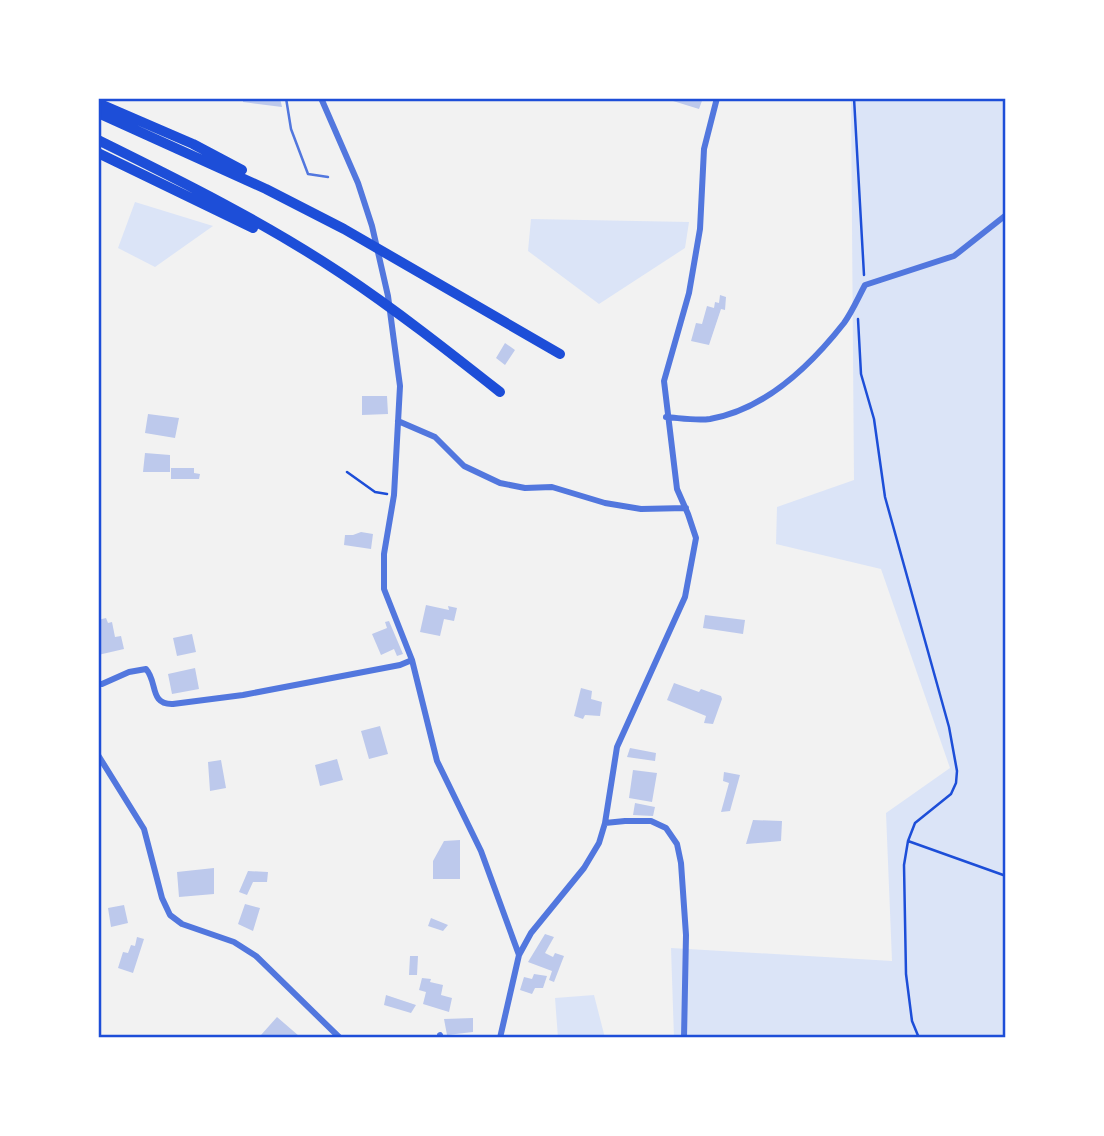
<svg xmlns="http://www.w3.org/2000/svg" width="1104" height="1136" font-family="'Roboto Condensed',sans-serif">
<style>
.green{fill:#dbe4f7}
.building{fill:#bdc9ec}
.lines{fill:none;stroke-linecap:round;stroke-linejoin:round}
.path{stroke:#1d4ed8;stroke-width:2.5}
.service{stroke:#5277de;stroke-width:2.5}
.minor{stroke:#5277de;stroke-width:6}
.motorway{stroke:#1d4ed8;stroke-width:10}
.neatline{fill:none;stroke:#1d4ed8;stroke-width:2.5}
</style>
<rect width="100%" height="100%" fill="#f2f2f2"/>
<path class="green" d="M 851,98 L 1006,98 L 1006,1038 L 674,1038 L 671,948 L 892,961 L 886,813 L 950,768 L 881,569 L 776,544 L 777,507 L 854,480 Z
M 135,202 L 213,226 L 155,267 L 118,248 Z
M 531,219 L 689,222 L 685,248 L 599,304 L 528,251 Z
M 594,995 L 605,1038 L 558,1038 L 555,998 Z"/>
<path class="building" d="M 243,98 L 280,98 L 282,107 L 243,102 Z
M 674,98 L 703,98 L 699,109 L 673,101 Z
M 720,295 L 726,297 L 725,310 L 721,309 L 709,345 L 691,341 L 696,323 L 702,324 L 707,306 L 714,308 L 715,302 L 719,303 Z
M 505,343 L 515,350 L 505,365 L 496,358 Z
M 362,396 L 387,396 L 388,414 L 362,415 Z
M 148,414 L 179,418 L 175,438 L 145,433 Z
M 145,453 L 170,455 L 170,472 L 143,472 Z
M 171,468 L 194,468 L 194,473 L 200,474 L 199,479 L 171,479 Z
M 361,532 L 373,534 L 371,549 L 344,545 L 345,535 L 353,535 Z
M 426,605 L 449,610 L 448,606 L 457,608 L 454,621 L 444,619 L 440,636 L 420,632 Z
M 705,615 L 745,620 L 743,634 L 703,628 Z
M 106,618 L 108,623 L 112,622 L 115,637 L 121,636 L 124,649 L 98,655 L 98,620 Z
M 389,621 L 403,654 L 397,656 L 394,649 L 381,655 L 372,634 L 387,628 L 385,622 Z
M 192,634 L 196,652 L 177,656 L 173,638 Z
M 195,668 L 199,689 L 172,694 L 168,674 Z
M 674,683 L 699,692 L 701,689 L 721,696 L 722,699 L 713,724 L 704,723 L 706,716 L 667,700 Z
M 581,688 L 592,691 L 591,699 L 602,702 L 600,716 L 585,715 L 583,719 L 574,716 Z
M 380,726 L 388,754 L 369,759 L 361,731 Z
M 630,748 L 656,753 L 655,761 L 627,757 Z
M 337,759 L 343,780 L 320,786 L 315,765 Z
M 221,760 L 226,788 L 210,791 L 208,762 Z
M 633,770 L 657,773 L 652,802 L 629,798 Z
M 724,772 L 740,775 L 730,811 L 721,812 L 729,783 L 723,781 Z
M 635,803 L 655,807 L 653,816 L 633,815 Z
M 753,820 L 782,821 L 781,841 L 746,844 Z
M 460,840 L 460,879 L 433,879 L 433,861 L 444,841 Z
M 214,868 L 214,894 L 179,897 L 177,872 Z
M 248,871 L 268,872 L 267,882 L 253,882 L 247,895 L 239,892 Z
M 245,904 L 260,908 L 253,931 L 238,924 Z
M 124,905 L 128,923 L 111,927 L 108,908 Z
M 431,918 L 448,925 L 443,931 L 428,926 Z
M 545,934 L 554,937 L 545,953 L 553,957 L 555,953 L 564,956 L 554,982 L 549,980 L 552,971 L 528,962 Z
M 137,937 L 144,939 L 133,973 L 118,968 L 123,952 L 128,953 L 131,945 L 135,946 Z
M 410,956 L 418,956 L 417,975 L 409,975 Z
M 534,974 L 547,976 L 543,988 L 535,988 L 532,994 L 520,990 L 524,977 L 532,979 Z
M 422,978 L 431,979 L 430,982 L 443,985 L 441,995 L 452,998 L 449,1012 L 423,1004 L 426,992 L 419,990 Z
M 386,995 L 416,1005 L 411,1013 L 384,1005 Z
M 277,1017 L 299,1036 L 297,1038 L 265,1038 L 261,1035 Z
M 473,1018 L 473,1032 L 447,1035 L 444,1019 Z"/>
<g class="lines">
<path class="path" d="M 854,98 L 864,275
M 858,319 L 861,374 L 874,419 L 885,497 L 949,727 L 957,771 L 956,783 L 951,794 L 915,823 L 908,841 L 904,865 L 906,974 L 912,1021 L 919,1038
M 347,472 L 375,492 L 387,494
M 908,841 L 1006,876"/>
<path class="service" d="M 286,98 L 291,129 L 308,174 L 328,177"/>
<path class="minor" d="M 321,98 L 358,183 L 372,226 L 388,296 L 393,334 L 400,386 L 394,495 L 384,554 L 384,589 L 412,660 L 437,761 L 481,851 L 519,955
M 666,417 C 680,418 696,421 710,419 C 764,410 811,365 844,323 C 852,312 858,298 865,285 L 954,256 L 1006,215
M 398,421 L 435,437 L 464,466 L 500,483 L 525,488 L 552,487 L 605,503 L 641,509 L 686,508
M 98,684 L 102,684 L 129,672 L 146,669 C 158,682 149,705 173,704 L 243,695 L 400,665 L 412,660
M 98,755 L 144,829 L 162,898 L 170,915 L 182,924 L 234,942 L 256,956 L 340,1038
M 605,823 L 625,821 L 651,821 L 666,828 L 677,844 L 681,863 L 686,935 L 684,1038
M 440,1035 L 441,1038
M 500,1038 L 519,955 L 531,933 L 584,868 L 599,843 L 605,823 L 617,747 L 685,597 L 696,538 L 688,514 L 677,489 L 664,381 L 689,293 L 700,229 L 704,149 L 717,98"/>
<path class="motorway" d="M 98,103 L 193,144 L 242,170
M 98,113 L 266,189 L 344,229 L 560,354
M 98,140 C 181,181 264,222 342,274 C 396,310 448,351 500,392
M 98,153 L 253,228"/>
</g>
<rect width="1104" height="1136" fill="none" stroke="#ffffff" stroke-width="200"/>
<rect x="100" y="100" width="904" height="936" class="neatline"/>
</svg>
